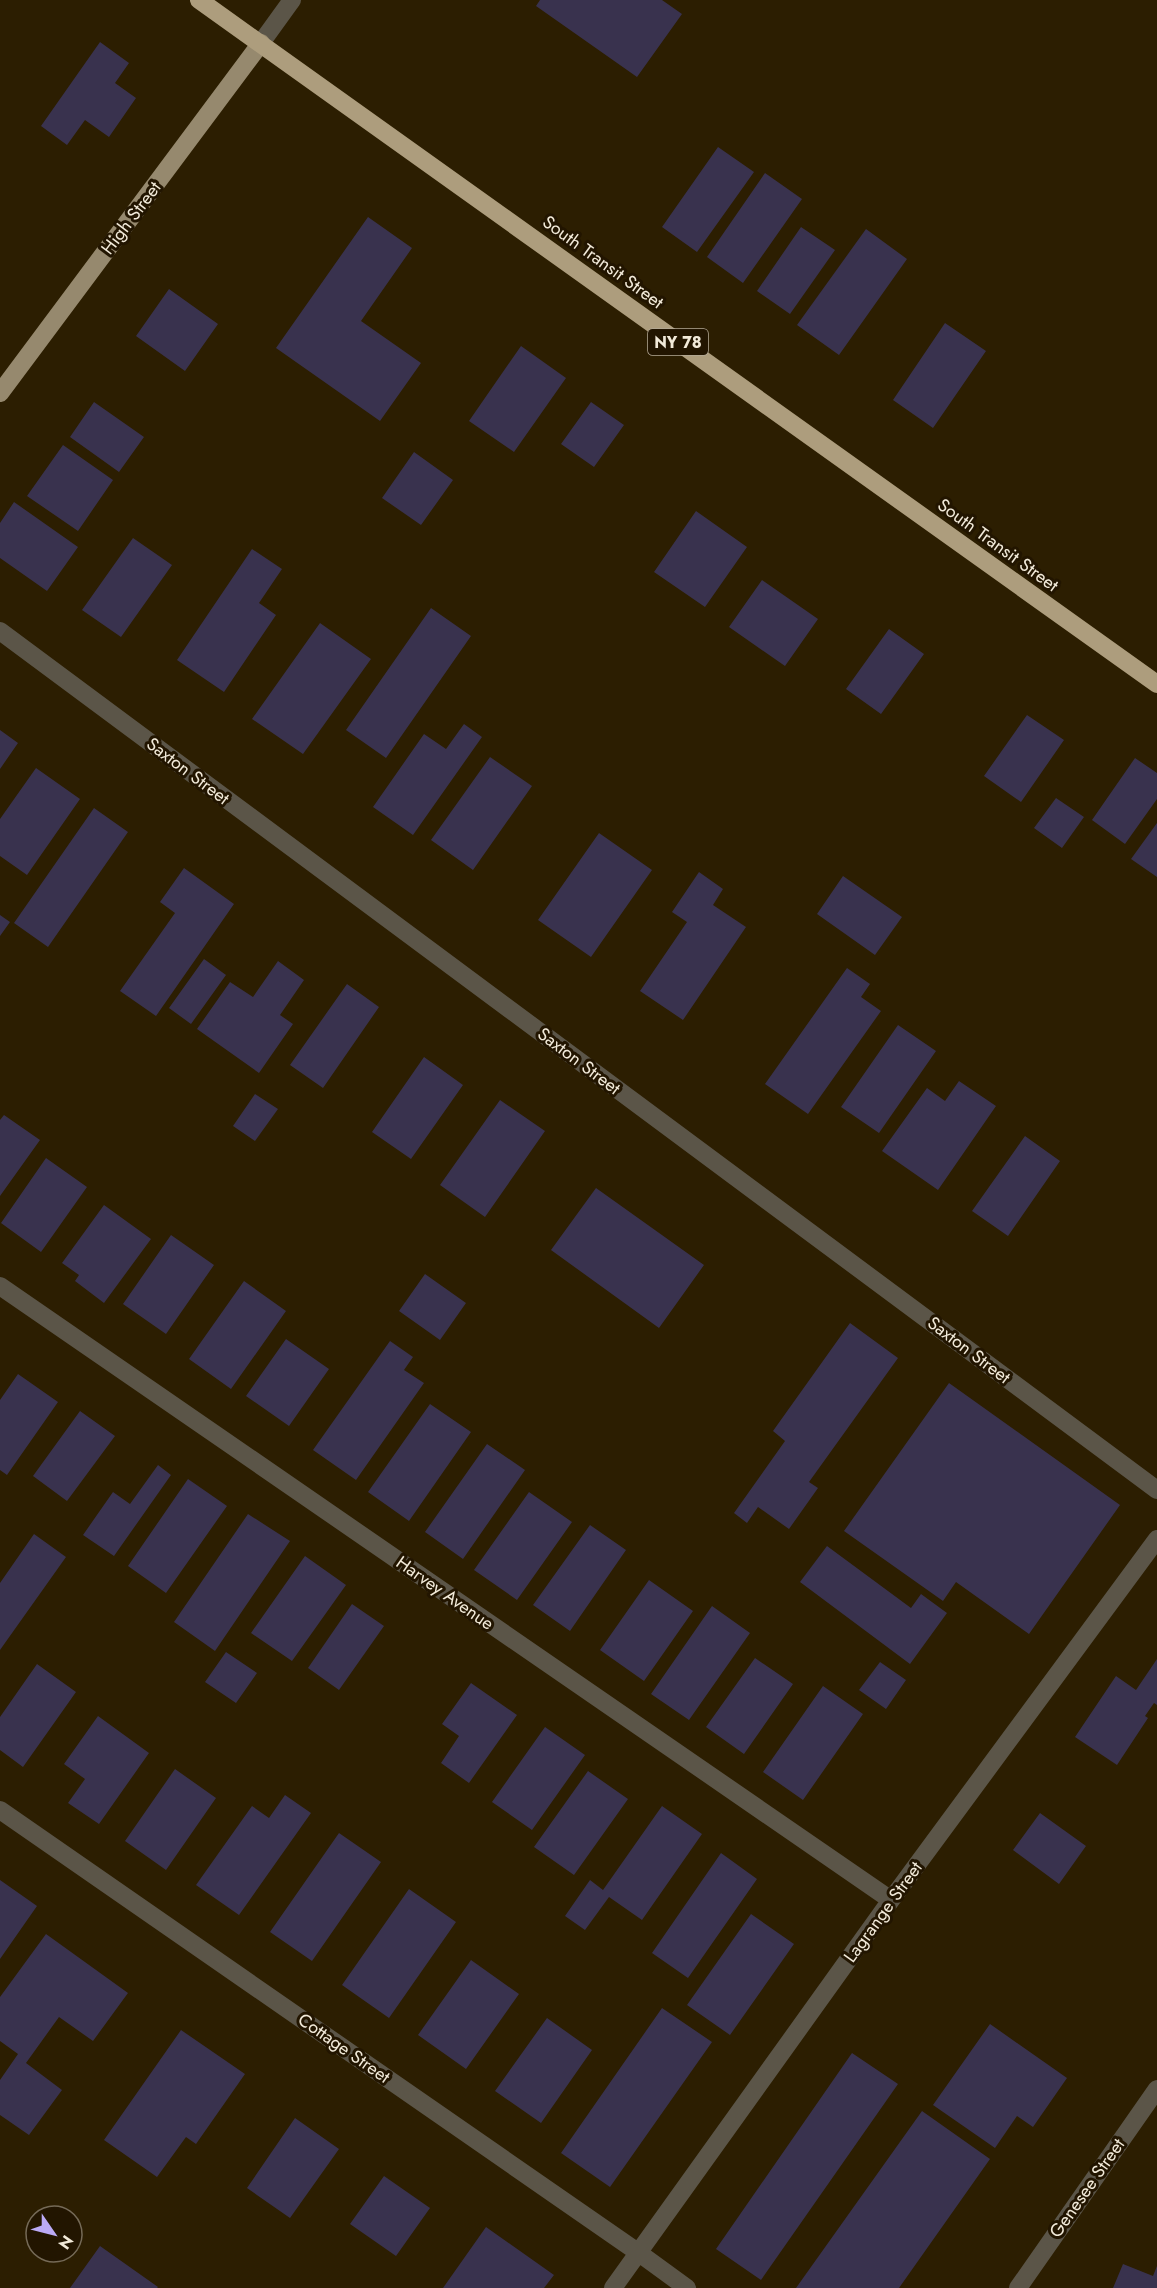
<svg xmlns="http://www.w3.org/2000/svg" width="1157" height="2288" font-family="Jost,sans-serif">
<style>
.building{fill:#39324e}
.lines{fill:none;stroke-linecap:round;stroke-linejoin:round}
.minor{stroke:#5b5548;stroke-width:18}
.major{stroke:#96896e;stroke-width:18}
.highway{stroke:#ad9d7d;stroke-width:18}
.labels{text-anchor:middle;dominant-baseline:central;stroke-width:6;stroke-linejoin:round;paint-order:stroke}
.shield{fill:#221500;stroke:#b4aa98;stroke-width:1.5}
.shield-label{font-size:16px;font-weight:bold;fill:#f2ead9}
.street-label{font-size:18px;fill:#f2ead9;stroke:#221500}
</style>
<rect width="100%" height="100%" fill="#2c1e01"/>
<path class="building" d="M 540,0 L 662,0 L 682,14 L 637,77 L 536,6 Z
M 100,42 L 129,63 L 115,83 L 136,98 L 109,137 L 85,120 L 67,145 L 41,126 Z
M 718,147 L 754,172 L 697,252 L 662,227 Z
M 765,173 L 802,199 L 743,283 L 707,257 Z
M 368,217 L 412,248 L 361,321 L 421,363 L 380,421 L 276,348 Z
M 801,227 L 835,250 L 790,314 L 757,291 Z
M 866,229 L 907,259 L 839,355 L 797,325 Z
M 169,289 L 218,324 L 185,371 L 136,336 Z
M 945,323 L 986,351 L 933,428 L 893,400 Z
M 521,346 L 566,378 L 514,452 L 469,421 Z
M 94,402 L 144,437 L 119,472 L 70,437 Z
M 591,402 L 624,425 L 594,467 L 561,444 Z
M 63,445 L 113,480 L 78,531 L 27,496 Z
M 414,452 L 453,480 L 421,525 L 382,498 Z
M 14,502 L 78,547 L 47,591 L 0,558 L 0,523 Z
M 696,511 L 747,547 L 705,607 L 654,572 Z
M 133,538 L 172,565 L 121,637 L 82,610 Z
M 252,549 L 282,569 L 259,603 L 276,615 L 224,692 L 177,660 Z
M 762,580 L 818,619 L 785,666 L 729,627 Z
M 431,608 L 471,636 L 386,758 L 346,730 Z
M 320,623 L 371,659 L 303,754 L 252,719 Z
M 889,629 L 924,654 L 881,714 L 846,689 Z
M 1027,715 L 1064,740 L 1021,802 L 984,776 Z
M 464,724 L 482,737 L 413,835 L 373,807 L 424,734 L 446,749 Z
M 0,730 L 18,743 L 0,769 Z
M 490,757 L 532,786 L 473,870 L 431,840 Z
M 1135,758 L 1157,773 L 1157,799 L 1125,844 L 1092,820 Z
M 36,768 L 80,799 L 27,875 L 0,856 L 0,819 Z
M 1056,798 L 1084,817 L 1062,848 L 1034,828 Z
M 94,808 L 128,832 L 48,947 L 14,923 Z
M 1157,823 L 1157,877 L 1131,859 Z
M 599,833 L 652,870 L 591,957 L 538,920 Z
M 184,868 L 234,904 L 156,1016 L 120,991 L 175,913 L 160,902 Z
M 699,872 L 723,889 L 713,905 L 746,927 L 683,1020 L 640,991 L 687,922 L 672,912 Z
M 843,876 L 902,917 L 875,955 L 817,914 Z
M 0,915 L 10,922 L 0,936 Z
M 204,959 L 226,975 L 191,1024 L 169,1008 Z
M 278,961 L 304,980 L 280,1015 L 293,1024 L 259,1073 L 197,1029 L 230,982 L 253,997 Z
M 847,968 L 870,984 L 861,997 L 881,1011 L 808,1114 L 765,1084 Z
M 347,984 L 379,1007 L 323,1088 L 290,1065 Z
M 898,1025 L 936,1051 L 879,1133 L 841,1107 Z
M 424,1057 L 463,1085 L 411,1159 L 372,1132 Z
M 959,1081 L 996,1106 L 938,1190 L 882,1151 L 927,1088 L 945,1101 Z
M 255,1094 L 278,1109 L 255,1141 L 233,1126 Z
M 500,1100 L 545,1131 L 485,1217 L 440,1185 Z
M 4,1115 L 40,1140 L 0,1196 L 0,1120 Z
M 1025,1136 L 1060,1161 L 1008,1236 L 972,1211 Z
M 46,1158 L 87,1187 L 41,1252 L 1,1223 Z
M 596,1188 L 704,1265 L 659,1328 L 551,1250 Z
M 104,1205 L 151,1239 L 104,1303 L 75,1281 L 79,1275 L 62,1263 Z
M 171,1235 L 214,1265 L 166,1334 L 123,1304 Z
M 425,1274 L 466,1303 L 440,1340 L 399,1311 Z
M 244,1281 L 286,1311 L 231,1389 L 189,1359 Z
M 850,1323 L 898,1358 L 809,1482 L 818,1488 L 789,1529 L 758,1507 L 747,1523 L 734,1513 L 785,1441 L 773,1431 Z
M 286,1339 L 329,1369 L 289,1426 L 246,1396 Z
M 390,1341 L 413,1357 L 404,1370 L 424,1383 L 356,1480 L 313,1450 Z
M 18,1374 L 58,1402 L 7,1475 L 0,1470 L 0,1400 Z
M 949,1383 L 1120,1505 L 1029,1634 L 956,1582 L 943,1601 L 844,1531 Z
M 430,1404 L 471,1432 L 409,1521 L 368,1492 Z
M 80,1411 L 115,1436 L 67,1501 L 33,1476 Z
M 487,1444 L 525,1470 L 463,1559 L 425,1532 Z
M 158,1465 L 171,1475 L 114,1556 L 83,1535 L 113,1492 L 130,1504 Z
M 188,1479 L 227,1506 L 166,1593 L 128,1566 Z
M 529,1492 L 572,1522 L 517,1600 L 474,1570 Z
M 248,1514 L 290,1541 L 215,1651 L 174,1622 Z
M 590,1525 L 626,1550 L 570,1631 L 533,1605 Z
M 34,1534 L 66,1557 L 0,1650 L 0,1583 Z
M 827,1546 L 911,1608 L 921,1594 L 947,1613 L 910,1664 L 800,1582 Z
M 305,1556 L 346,1585 L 292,1661 L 251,1633 Z
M 649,1580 L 693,1611 L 644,1681 L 600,1650 Z
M 352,1604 L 384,1626 L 339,1690 L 308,1668 Z
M 712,1606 L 750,1633 L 689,1720 L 651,1694 Z
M 226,1652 L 257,1673 L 236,1703 L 205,1682 Z
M 755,1658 L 793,1684 L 744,1754 L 706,1727 Z
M 1157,1659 L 1157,1705 L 1154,1703 L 1145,1716 L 1148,1718 L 1117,1765 L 1075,1737 L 1116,1676 L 1136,1690 Z
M 880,1662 L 906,1680 L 886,1709 L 859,1690 Z
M 37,1664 L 76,1692 L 23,1767 L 0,1750 L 0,1717 Z
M 471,1683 L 517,1715 L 469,1783 L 441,1763 L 459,1736 L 442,1724 Z
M 823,1686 L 863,1714 L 803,1800 L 763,1772 Z
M 98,1716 L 149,1753 L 99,1824 L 68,1803 L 85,1779 L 64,1764 Z
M 545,1727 L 585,1755 L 532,1830 L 492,1802 Z
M 175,1769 L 216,1798 L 166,1870 L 125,1841 Z
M 588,1771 L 628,1799 L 574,1875 L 534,1847 Z
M 285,1795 L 311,1813 L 239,1915 L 196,1885 L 252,1806 L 269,1818 Z
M 662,1806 L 702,1834 L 642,1920 L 609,1897 L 585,1930 L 565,1916 L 590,1880 L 603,1890 Z
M 1040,1813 L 1086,1846 L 1059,1884 L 1013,1850 Z
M 339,1833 L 381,1862 L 312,1961 L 270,1932 Z
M 721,1853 L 757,1879 L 688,1978 L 652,1953 Z
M 0,1880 L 37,1906 L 0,1959 Z
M 409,1889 L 456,1922 L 389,2018 L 342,1985 Z
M 751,1914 L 794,1944 L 730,2035 L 687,2005 Z
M 46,1934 L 128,1993 L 93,2041 L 59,2017 L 26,2063 L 62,2090 L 29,2135 L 0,2115 L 0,2080 L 18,2054 L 0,2041 L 0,1997 Z
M 471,1960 L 519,1994 L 466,2069 L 418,2035 Z
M 662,2008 L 712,2042 L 610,2187 L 561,2153 Z
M 547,2018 L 592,2050 L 541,2123 L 495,2091 Z
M 990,2024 L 1067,2078 L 1033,2127 L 1017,2116 L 995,2148 L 933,2105 Z
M 181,2030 L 245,2074 L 196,2144 L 186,2137 L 157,2177 L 104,2140 Z
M 852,2053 L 898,2084 L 761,2280 L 716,2249 Z
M 922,2111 L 990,2159 L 899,2288 L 796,2288 Z
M 295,2118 L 339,2149 L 290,2218 L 247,2188 Z
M 384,2176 L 430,2208 L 396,2256 L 350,2224 Z
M 486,2227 L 554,2275 L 544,2288 L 443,2288 Z
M 100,2246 L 158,2287 L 157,2288 L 70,2288 Z
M 1123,2264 L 1153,2276 L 1157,2266 L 1157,2288 L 1113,2288 Z"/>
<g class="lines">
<path class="minor" d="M 261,43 L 292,0
M 0,631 L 1157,1490
M 0,1286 L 891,1900
M 0,1810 L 639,2253 L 687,2288
M 613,2288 L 891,1900 L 1157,1539
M 1018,2288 L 1157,2089"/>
<path class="major" d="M 0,393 L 261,43"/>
<path class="highway" d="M 199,0 L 1157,684"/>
</g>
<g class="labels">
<rect class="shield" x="648" y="329" width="60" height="26" rx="4.5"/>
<g class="shield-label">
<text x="678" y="342">NY 78</text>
</g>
<g class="street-label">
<text transform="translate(131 218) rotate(-53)">High Street</text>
<text transform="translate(603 262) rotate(36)">South Transit Street</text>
<text transform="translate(998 545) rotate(36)">South Transit Street</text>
<text transform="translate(188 771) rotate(37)">Saxton Street</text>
<text transform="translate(579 1061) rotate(37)">Saxton Street</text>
<text transform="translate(969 1350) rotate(37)">Saxton Street</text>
<text transform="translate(445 1593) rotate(35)">Harvey Avenue</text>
<text transform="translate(883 1912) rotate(-54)">Lagrange Street</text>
<text transform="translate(344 2048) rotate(35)">Cottage Street</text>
<text transform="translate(1087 2188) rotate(-55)">Genesee Street</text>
</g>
</g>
<g transform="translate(54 2234) rotate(125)"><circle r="28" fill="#221500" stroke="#756a57" stroke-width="1.5"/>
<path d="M0-4.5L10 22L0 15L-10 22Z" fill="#bbaaf6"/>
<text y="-9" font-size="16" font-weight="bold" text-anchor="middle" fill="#f2ead9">N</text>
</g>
</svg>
